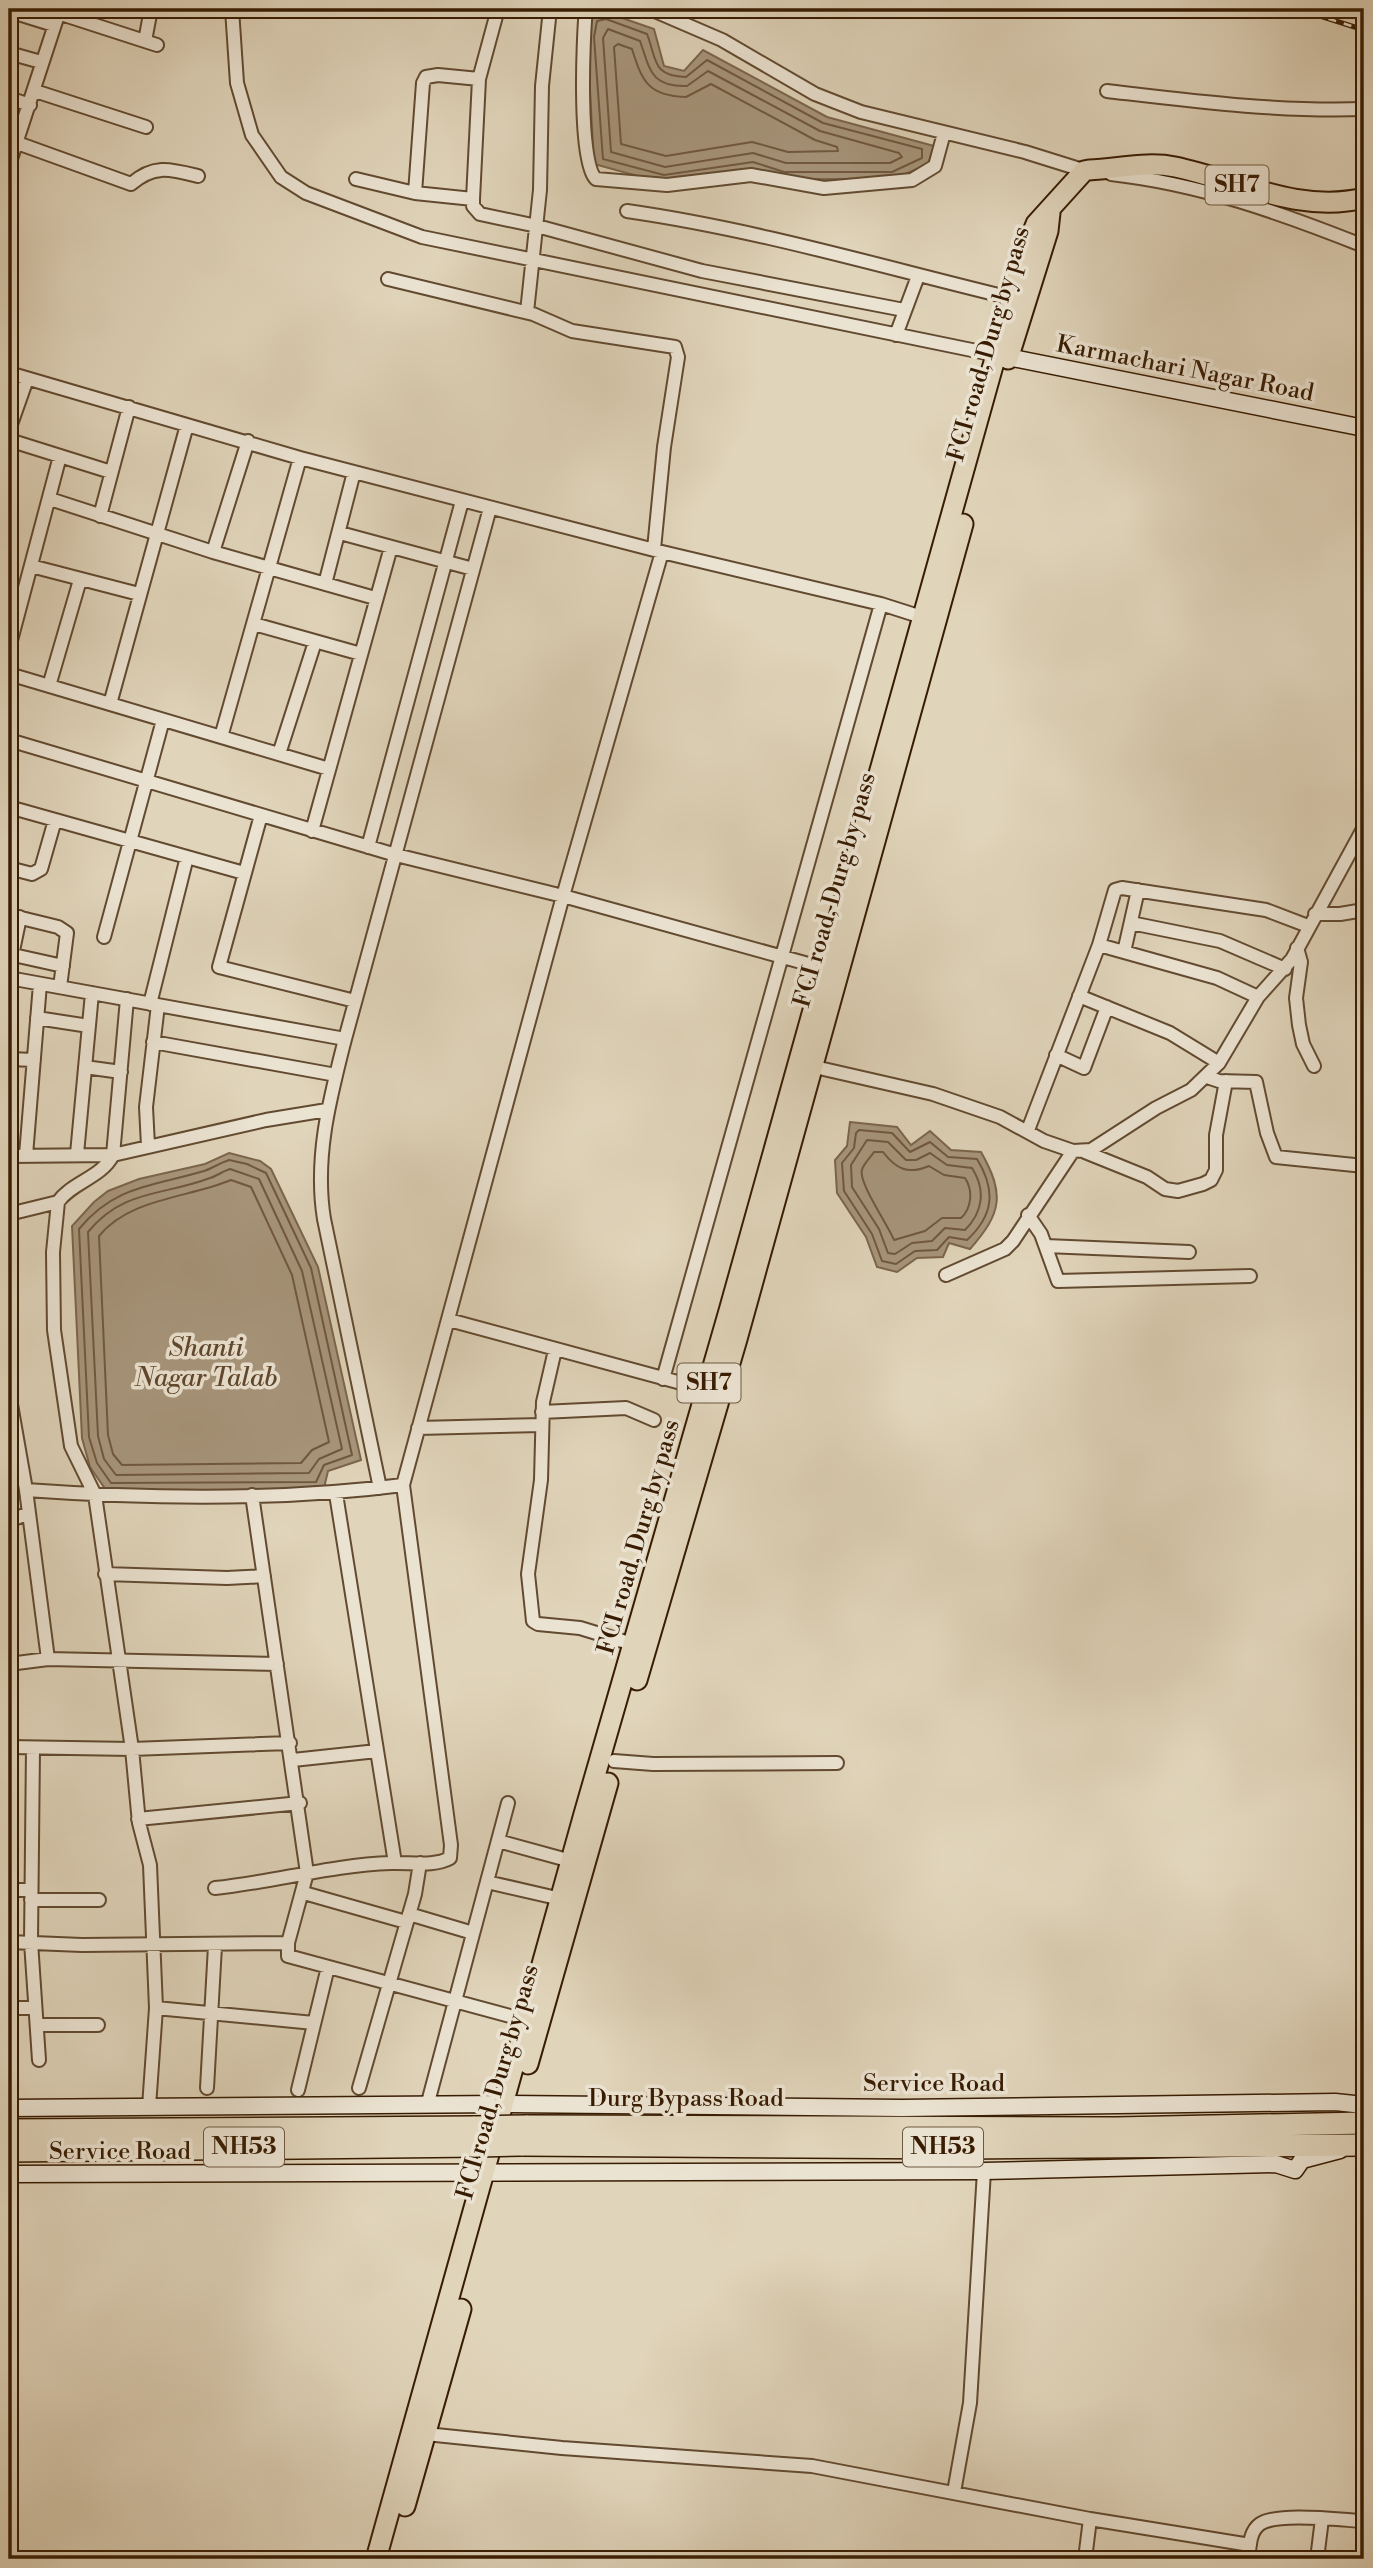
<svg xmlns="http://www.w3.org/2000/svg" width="1373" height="2568" font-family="'Libre Bodoni',serif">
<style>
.water{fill:#a7957b;stroke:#7b654b;stroke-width:2}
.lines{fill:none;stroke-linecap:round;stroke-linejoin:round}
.shore{stroke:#70583e;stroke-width:2}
.street-casing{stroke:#624a30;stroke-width:16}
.secondary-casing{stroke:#381c02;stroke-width:19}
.primary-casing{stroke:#381c02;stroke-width:23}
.highway-casing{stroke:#381c02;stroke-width:24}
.street{stroke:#ebe3d2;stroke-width:12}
.secondary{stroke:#ebe3d2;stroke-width:16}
.primary{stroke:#e0d4ba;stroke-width:19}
.highway{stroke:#e0d4ba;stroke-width:21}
.rail-casing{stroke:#381c02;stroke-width:5}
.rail{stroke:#ebe3d2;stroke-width:2.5;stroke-dasharray:8;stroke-linecap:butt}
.highway-bridge-casing{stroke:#381c02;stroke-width:24;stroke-linecap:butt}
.highway-bridge{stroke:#e0d4ba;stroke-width:21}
.labels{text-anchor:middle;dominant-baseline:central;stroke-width:7;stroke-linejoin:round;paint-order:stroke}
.shield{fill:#ebe3d2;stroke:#6e5840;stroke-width:2}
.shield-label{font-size:23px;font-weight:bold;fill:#381c02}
.street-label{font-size:24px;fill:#381c02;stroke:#ebe3d2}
.water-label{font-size:26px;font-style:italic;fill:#5f462c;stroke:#ebe3d2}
</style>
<rect width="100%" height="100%" fill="#e0d4ba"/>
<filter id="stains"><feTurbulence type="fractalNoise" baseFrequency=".00286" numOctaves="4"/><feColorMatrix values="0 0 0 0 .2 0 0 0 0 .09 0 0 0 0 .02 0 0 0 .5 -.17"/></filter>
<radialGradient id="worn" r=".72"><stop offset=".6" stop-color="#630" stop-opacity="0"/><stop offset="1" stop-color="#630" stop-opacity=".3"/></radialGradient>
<path class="water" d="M 605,12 L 654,29 L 664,66 L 684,71 L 703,50 L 827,117 L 934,146 L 928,164 L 894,179 L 783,179 L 753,169 L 663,183 L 594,164 L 587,36 L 591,14 Z
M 850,1122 L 897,1127 L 911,1145 L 930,1131 L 951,1150 L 981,1152 C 1005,1194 1002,1213 970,1249 L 949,1243 L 943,1257 L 917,1258 L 897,1272 L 877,1267 L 866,1237 L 837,1193 L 835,1160 L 847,1146 Z
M 229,1153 L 260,1161 L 271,1169 L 318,1267 L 361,1460 L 328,1471 L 324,1488 L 245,1492 L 106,1490 L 90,1467 L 82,1438 L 72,1226 L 94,1202 L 108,1191 L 139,1179 L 205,1164 Z"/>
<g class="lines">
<path class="shore" d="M 606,19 L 647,34 C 657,60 652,76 686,77 L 707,60 L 823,123 L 922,149 L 922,158 L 892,172 L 784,172 L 753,162 L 664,175 L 603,159 L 594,37 L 597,21 Z
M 608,29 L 640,41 C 650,69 650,87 687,86 L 708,71 L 820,131 L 899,153 L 902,157 L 890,163 L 786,163 L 753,153 L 665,167 L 611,152 L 603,38 Z
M 618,44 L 632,49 C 642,81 648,96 686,97 L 711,84 L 815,140 L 837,147 L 838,151 L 788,152 L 752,142 L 666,156 L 621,144 L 614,47 Z
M 859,1130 L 892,1133 L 910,1152 L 930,1142 L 948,1157 L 977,1159 C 996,1190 994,1215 967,1240 L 949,1237 L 937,1250 L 915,1251 L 896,1264 L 882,1261 L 872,1234 L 844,1191 L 842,1163 L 854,1148 L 856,1133 Z
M 867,1140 L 888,1142 L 906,1160 L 916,1160 L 930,1153 L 947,1165 L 972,1168 C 986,1190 983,1212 965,1230 L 945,1228 L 932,1241 L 912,1243 L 895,1254 L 888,1253 L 879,1229 L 852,1187 L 851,1165 Z
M 874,1152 L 883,1152 C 896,1169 908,1175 929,1166 L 944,1175 L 965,1178 C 973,1190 972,1208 961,1218 L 942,1218 L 925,1231 L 894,1240 C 888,1225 858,1182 862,1170 C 863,1164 871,1157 874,1152 Z
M 229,1160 L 247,1164 L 266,1173 L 311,1268 L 352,1455 L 324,1465 L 316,1482 L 111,1483 L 97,1463 L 89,1437 L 79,1229 C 115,1185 154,1186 204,1171 C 213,1168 220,1163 229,1160 Z
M 230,1169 L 259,1179 L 302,1271 L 342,1449 L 319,1459 L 309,1473 L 116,1475 L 104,1459 L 98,1436 L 88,1232 C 123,1189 163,1196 210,1178 C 217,1176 223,1171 230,1169 Z
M 231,1180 L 251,1187 L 292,1275 L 329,1442 L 312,1450 L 301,1463 L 122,1465 L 113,1454 L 108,1435 L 99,1236 C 130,1198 188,1198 231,1180 Z"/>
<g class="street-casing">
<path id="street" d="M 232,9 L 237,83 L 252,135 L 281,177 L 306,193 L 422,237 L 996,355
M 498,9 L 479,79 L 473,199 L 473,206 L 480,214 L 537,226 L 702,271 L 904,310
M 586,9 C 583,37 578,163 596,179 L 667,185 L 751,175 L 824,188 L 912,180 L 935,166 L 944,133
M 650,9 L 722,40 L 815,94 L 861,112 L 1025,152 L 1089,172
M 9,11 L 54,25
M 58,13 L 157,45
M 145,41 L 151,9
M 9,53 L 41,62
M 35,91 L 146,127
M 1107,91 C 1193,101 1277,112 1364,109
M 9,98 L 30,105
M 9,140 L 131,184 C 154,164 170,169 198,176
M 9,165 L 60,9
M 1111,174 C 1200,184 1281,213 1364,246
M 356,179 L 415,193 L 473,199
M 415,193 L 423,83 L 426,77 L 438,75 L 479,79
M 627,211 C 759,230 882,267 1011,298
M 388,279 L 533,314 L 572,331 L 675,347 L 678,357 L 664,447 L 654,549
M 527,312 L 540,190 L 542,86 L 550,9
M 896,335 L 918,276
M 9,373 L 300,458 L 662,552 L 881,604 L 928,619
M 9,430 L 27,379
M 9,440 L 111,472
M 50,499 L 213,552 L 375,598
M 100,516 L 129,407
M 340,533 L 473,569
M 213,552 L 248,441
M 31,566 L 139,594
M 325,584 L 354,472
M 254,624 L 361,654
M 9,648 L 60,456
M 9,674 L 329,769
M 49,686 L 80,580
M 110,704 L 187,425
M 221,737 L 300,458
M 9,740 L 396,855 L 563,896 L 830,970
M 279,754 L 315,642
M 9,807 L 244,873
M 261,815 L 219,967 L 355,1001
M 312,831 L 391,547
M 368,847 L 462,501
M 9,868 L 32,874 L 41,869 L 55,820
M 1315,914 L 1340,914 L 1364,910
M 9,915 L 58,927 L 67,933 L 60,987
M 1131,923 L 1220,941 L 1285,969
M 104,937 L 163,720
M 1099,945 L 1217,978 L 1258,997
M 1297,948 L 1301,962 L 1296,998 L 1299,1025 L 1303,1044 L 1314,1066
M 1124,952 L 1138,890
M 9,954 L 63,966
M 9,970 L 20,917
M 9,978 L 345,1039
M 1079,996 L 1170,1033 L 1219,1063
M 127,999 L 113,1155 C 101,1178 72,1182 58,1202 L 53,1252 L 54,1330 L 71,1446 L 95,1495 L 132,1749 L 139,1823 L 150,1865 L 156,2008 L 149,2107
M 150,1004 L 187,857
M 37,1018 L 89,1026
M 153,1042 L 336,1075
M 1056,1055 L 1084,1068 L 1107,1007
M 9,1059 L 34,1060
M 806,1065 L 933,1094 L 1000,1117 L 1044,1141 L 1073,1151 L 1091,1150 L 1156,1108 L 1191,1090 L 1219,1063 L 1258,997 L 1292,959 L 1364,827
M 85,1067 L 121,1072
M 1207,1077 L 1219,1081 L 1256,1082 L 1267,1133 L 1276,1157 L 1364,1166
M 1028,1130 L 1099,945 L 1115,890 L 1122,888 L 1266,910 L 1308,926
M 148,1146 L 146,1107 L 158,1005
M 1085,1152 L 1147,1177 L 1165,1189 L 1178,1191 L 1203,1184 L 1211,1180 L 1216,1170 L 1216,1135 L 1226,1081
M 77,1154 L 92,993
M 26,1155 L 40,984
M 9,1156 L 113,1155 L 266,1120 L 327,1110
M 9,1214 L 58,1202
M 1028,1215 L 1041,1234 L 1058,1281 L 1250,1276
M 1046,1246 L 1189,1252
M 946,1275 L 1005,1249 L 1013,1241 L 1073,1151
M 449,1320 L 707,1390
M 555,1350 L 543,1402 L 541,1480 L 528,1574 L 533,1621 L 538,1624 L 580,1628 L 639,1646
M 663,1379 L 881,604
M 9,1393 L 26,1490 L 48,1659
M 542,1412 L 626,1408 L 654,1420
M 418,1428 L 542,1425
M 380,1488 L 324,1219 C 314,1157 330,1098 345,1039 L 490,508
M 26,1490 C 151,1499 279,1501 403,1485
M 336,1494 L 395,1863
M 252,1495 L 307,1873 L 288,1943 L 288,1956 L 532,2022
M 9,1521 L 29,1513
M 105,1574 L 227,1578 L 264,1576
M 9,1664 L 48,1659 L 277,1664
M 9,1747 L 132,1749 L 290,1743
M 33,1748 L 31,1942 L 39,2060
M 293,1760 L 377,1751
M 614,1761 L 653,1764 L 837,1763
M 138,1819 L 300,1803
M 498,1841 L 571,1861
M 487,1882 L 561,1899
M 215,1888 C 274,1882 332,1865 391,1863 C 410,1862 434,1867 450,1858 L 451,1845 L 403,1485 L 563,896 L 662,552
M 9,1890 L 31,1890
M 304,1893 L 406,1922
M 31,1900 L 99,1900
M 409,1914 L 473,1933
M 9,1942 L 82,1945 L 288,1943
M 9,2008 L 34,2008
M 156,2008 L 314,2023
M 37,2025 L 98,2025
M 207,2088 L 215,1946
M 359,2088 L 415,1894 L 420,1863
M 298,2090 L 328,1967
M 427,2106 L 508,1803
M 426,2434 L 562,2448 L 812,2466 L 1090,2519 L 1250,2545
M 954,2492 L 970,2403 L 984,2171
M 1085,2559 L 1090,2519
M 1248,2559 C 1250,2547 1249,2532 1260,2524 C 1277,2512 1342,2520 1364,2521
M 1317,2559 L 1322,2519"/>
</g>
<g class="secondary-casing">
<path id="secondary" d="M 998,355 L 1364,428
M 9,2108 L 504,2104 L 902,2108 L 1335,2102 L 1364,2105
M 9,2174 L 984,2171 L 1276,2164 L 1295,2170 L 1302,2160 L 1340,2150"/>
</g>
<g class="primary-casing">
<path id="primary" d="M 1008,359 L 1048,231 L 1050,213
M 637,1680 L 737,1339 L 963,524
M 528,2064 L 608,1783
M 405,2506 L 461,2309
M 376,2559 L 584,1814 L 729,1311 L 1025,251 L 1036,224 L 1084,171 L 1089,170 C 1118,169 1147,161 1175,167 C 1237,180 1299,214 1364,198"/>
</g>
<g class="highway-casing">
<path id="highway" d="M 526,2126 L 1116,2128 L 1364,2123
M 9,2130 L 475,2127
M 521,2145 L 965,2148 L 1364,2145
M 9,2151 L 478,2146"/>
</g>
<use href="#street" class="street"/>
<use href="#secondary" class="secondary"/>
<use href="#primary" class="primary"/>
<use href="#highway" class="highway"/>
<g class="rail-casing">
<path id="rail" d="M 1298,9 L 1364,30
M 1346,9 L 1364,15"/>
</g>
<use href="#rail" class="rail"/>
<g class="highway-bridge-casing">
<path id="highway-bridge" d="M 475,2127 L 526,2126
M 478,2146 L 521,2145"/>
</g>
<use href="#highway-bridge" class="highway-bridge"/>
</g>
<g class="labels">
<g class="shield">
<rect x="1205.5" y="165.5" width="63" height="39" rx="5"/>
<rect x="677.5" y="1363.5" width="63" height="39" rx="5"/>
<rect x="204" y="2127.5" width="80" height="39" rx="5"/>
<rect x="903" y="2127.5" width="80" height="39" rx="5"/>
</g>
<g class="shield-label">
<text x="1237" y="185">SH7</text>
<text x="709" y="1383">SH7</text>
<text x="244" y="2147">NH53</text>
<text x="943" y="2147">NH53</text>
</g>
<g class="street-label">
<text transform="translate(989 344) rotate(-74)">FCI road, Durg by pass</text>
<text transform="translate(1185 369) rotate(11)">Karmachari Nagar Road</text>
<text transform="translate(835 890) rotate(-74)">FCI road, Durg by pass</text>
<text transform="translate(639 1537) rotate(-74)">FCI road, Durg by pass</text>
<text transform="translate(498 2082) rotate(-74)">FCI road, Durg by pass</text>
<text x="934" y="2084">Service Road</text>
<text x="686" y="2099">Durg Bypass Road</text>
<text x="120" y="2152">Service Road</text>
</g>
<g class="water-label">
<text x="206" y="1348">Shanti<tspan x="206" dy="30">Nagar Talab</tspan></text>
</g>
</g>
<rect width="1373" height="2568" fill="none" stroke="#e0d4ba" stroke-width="35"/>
<rect x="10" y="10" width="1352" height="2547" fill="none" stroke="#381c02" stroke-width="3.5"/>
<rect x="18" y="18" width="1338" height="2533" fill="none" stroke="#381c02" stroke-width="2"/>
<rect width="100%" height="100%" filter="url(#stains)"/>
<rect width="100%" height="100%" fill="url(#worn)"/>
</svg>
